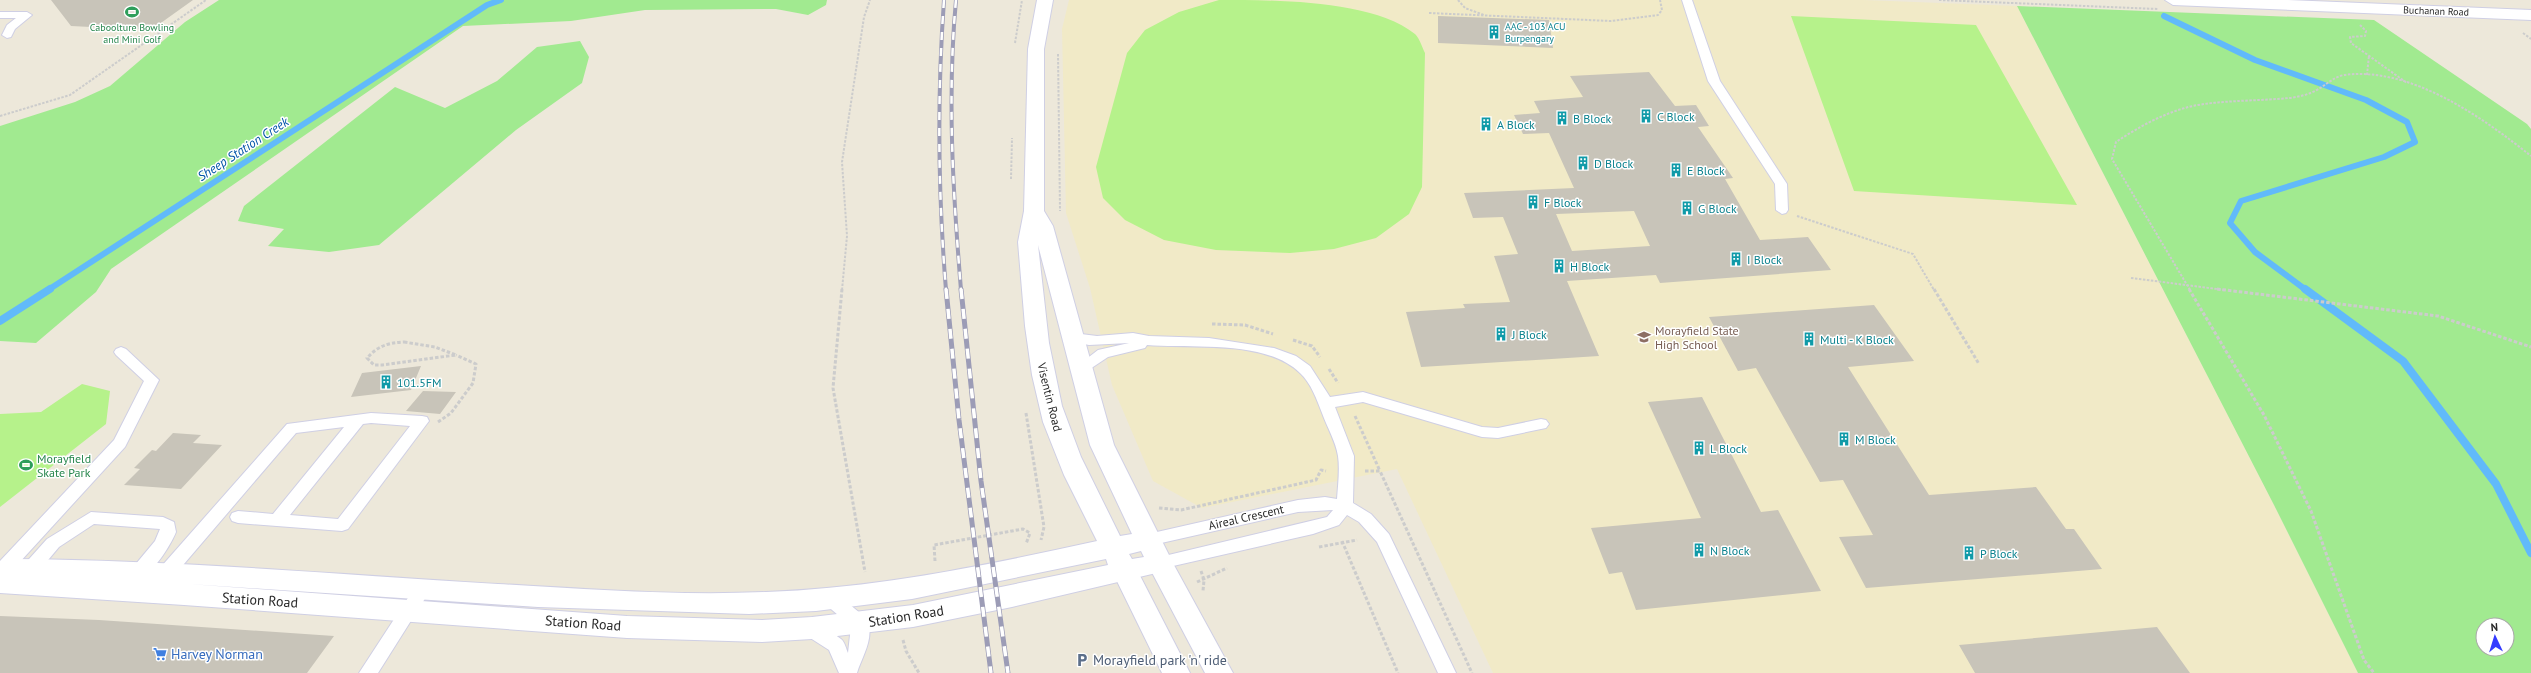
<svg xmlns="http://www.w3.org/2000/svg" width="2531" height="673" font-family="'PT Sans',sans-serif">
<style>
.education{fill:#f1eac7}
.green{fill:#a1ea90;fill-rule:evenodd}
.pitch{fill:#b6f28b}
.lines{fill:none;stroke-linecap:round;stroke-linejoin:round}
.stream-far1{stroke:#61bafa;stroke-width:6}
.stream{stroke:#61bafa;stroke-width:8}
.building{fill:#c8c4b9;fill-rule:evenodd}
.service-casing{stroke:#cfcfe4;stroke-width:2}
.tertiary-casing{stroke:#cfcfe4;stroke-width:2}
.secondary-casing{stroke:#cfcfe4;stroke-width:2}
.path-far1{stroke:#ccc;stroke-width:2;stroke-dasharray:2.5 1.5;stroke-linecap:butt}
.path{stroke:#ccc;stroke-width:3;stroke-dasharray:3.5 2;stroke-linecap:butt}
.service{fill:#fff;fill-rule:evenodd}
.tertiary{fill:#fff;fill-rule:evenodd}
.secondary{fill:#fff;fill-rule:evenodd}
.rail-far1-casing{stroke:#9c9cb6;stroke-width:4}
.rail-casing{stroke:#9c9cb6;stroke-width:5}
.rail-far1{stroke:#fff;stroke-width:2.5;stroke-dasharray:8;stroke-linecap:butt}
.rail{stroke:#fff;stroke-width:3.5;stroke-dasharray:10;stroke-linecap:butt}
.labels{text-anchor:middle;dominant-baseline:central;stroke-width:3;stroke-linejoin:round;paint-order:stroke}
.far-street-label{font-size:10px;fill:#292929;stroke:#fff}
.far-culture-label{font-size:10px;fill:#0d838f;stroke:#fff;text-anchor:start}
.far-leisure-label{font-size:10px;fill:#27864d;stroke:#fff}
.culture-label{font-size:12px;fill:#0d838f;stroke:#fff;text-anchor:start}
.education-label{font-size:12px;fill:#785e54;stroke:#fff;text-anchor:start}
.street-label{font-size:12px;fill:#292929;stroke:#fff}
.leisure-label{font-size:12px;fill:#27864d;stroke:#fff;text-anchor:start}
.water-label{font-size:13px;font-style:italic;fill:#0054a7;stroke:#fff}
.near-street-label{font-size:14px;fill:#292929;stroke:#fff}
.near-shop-label{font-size:14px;fill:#366cbe;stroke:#fff;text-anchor:start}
.near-service-label{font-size:14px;fill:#4e5e75;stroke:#fff;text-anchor:start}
</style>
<rect width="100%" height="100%" fill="#ede8da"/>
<path class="education" d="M 1069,0 L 1864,0 L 2017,6 L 2274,505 L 2358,673 L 1493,673 L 1397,469 L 1202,508 L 1153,481 L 1112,385 L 1090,288 L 1066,213 L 1062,29 Z"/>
<path class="green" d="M 219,0 L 827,0 L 826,5 L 808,15 L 776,9 L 645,10 L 571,21 L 463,26 L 111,269 L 96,292 L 36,343 L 0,341 L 0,126 L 75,102 L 110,86 L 185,22 Z
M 2017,6 L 2374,20 L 2527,124 L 2531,129 L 2531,673 L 2358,673 L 2274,505 ZM 2483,625 L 2507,625 L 2507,649 L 2483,649 Z
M 580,41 L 589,57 L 582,83 L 516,130 L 379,245 L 329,252 L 268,246 L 284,229 L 238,221 L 244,206 L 395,87 L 445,108 L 497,81 L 537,47 Z"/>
<path class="pitch" d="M 1219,0 C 1277,0 1372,0 1415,34 C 1420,39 1422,47 1425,53 L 1422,187 L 1409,214 L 1376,238 L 1334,249 L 1290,253 L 1216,250 L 1164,240 L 1125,220 L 1103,198 L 1096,167 L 1127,53 L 1145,30 L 1179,12 Z
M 1791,16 L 1976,25 L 2077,205 L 1854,191 Z
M 82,384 L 110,391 L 106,424 L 0,507 L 0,414 L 41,412 Z"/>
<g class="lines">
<path class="stream-far1" d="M 2164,16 L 2255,60 L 2366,100 L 2407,122 L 2415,142 L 2384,157 L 2241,201 L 2230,223 L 2255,252 L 2306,290
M 48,290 L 487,5 L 501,0"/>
<path class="stream" d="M 2305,289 L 2403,361 L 2496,484 L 2531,553
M 0,321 L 50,289"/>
</g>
<path class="building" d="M 51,0 L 193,0 L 151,30 L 71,26 Z
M 1438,16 L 1549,20 L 1553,48 L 1438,43 Z
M 1649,72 L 1675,106 L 1696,105 L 1709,126 L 1698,127 L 1733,178 L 1725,179 L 1760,240 L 1808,237 L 1831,270 L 1660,283 L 1656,275 L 1567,281 L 1599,356 L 1421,367 L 1406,312 L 1465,308 L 1463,304 L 1510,302 L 1494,256 L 1518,254 L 1503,217 L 1473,218 L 1464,193 L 1574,188 L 1549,133 L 1523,134 L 1514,115 L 1540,113 L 1534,101 L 1583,97 L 1570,76 ZM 1634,211 L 1650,246 L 1572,251 L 1556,214 Z
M 1874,305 L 1914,361 L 1848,367 L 1929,495 L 2036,487 L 2066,529 L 2074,529 L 2102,569 L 1866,588 L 1839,537 L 1873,535 L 1843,480 L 1820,482 L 1756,368 L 1738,371 L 1709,317 Z
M 421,366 L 411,390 L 351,397 L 362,373 Z
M 423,391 L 456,392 L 440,414 L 406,411 Z
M 1702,397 L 1761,512 L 1778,510 L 1821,591 L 1636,610 L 1622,572 L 1609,574 L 1591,528 L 1701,518 L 1648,402 Z
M 173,433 L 201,435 L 193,443 L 222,445 L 181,489 L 124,485 L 140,469 L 134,468 L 152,450 L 156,451 Z
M 0,616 L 99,620 L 334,636 L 307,673 L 0,673 Z
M 2157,627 L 2190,673 L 1975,673 L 1959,645 Z"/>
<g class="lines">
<g class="service-casing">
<path id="service" d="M 1682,0 L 1692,0 L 1720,81 L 1787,184 L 1788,210 L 1786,213 L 1782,214 L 1776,210 L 1775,184 L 1708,81 Z
M 0,12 L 27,12 L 32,15 L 15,29 L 11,37 L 7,38 L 2,35 L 7,25 L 16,18 L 0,18 Z
M 1073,333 L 1097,336 L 1133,333 L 1149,336 L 1209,338 L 1274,348 L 1296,356 L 1310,366 L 1330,397 L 1363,392 L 1482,427 L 1498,428 L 1541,419 L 1546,420 L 1549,424 L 1546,428 L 1541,429 L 1498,438 L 1482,437 L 1363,402 L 1335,407 L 1354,456 L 1353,503 L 1371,514 L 1389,534 L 1456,673 L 1438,673 L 1377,542 L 1359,522 L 1347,515 L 1339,525 L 1313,534 L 1160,569 L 1154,568 L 1152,563 L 1154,558 L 1160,557 L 1327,517 L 1333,510 L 1298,512 L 1148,546 L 1142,544 L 1140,540 L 1142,536 L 1148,534 L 1298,500 L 1325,497 L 1337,499 C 1338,485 1340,469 1338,456 C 1336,442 1327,427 1322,413 C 1317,400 1311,383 1300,373 C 1265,339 1192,349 1147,345 L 1145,348 L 1108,357 L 1081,375 L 1074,370 L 1076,367 L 1098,350 L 1129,343 L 1089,345 L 1068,341 L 1066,338 Z
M 121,347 L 126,349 L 159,380 L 125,447 L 8,575 L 0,576 L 0,561 L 114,440 L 144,381 L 116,355 L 114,352 L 116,349 Z
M 371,413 L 422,416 L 427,417 L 429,421 L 348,529 L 342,531 L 238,523 L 232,521 L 230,517 L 232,513 L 238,511 L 273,514 L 344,427 L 296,433 L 172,578 L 166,580 L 160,578 L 158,573 L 160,568 L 287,424 ZM 371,423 L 410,426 L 338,519 L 290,515 L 363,424 Z
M 91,512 L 163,517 L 174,522 L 176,532 C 170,547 145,587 127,582 L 125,577 L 155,541 L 160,529 L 94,524 L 59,547 L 33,578 L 27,580 L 21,578 L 19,573 L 21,568 L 47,539 Z
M 423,582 L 429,584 L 431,589 L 378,673 L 359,673 L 417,584 Z
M 831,592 L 837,594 L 866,618 C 876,637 862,656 857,673 L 839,673 L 829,650 L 804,634 L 801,629 L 804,624 C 815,620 832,632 841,639 C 845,642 846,649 848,653 L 851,626 L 825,604 L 822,599 L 825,594 Z"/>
</g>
<g class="tertiary-casing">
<path id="tertiary" d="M 1160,553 L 1169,556 L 1233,673 L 1205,673 L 1147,563 L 1151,556 Z
M 1125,561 L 1134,564 L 1190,673 L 1162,673 L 1112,571 L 1116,564 Z"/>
</g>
<g class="secondary-casing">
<path id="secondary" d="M 1037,0 L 1053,0 L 1044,49 L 1044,211 L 1053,226 L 1114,445 L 1173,563 L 1169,570 L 1012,607 L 913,627 L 812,639 L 762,642 L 627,638 L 184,605 L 0,593 L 0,563 L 10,559 C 173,560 335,574 498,584 C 587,589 677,596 766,592 C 878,588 988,565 1097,541 L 1064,475 L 1043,422 L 1032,375 L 1025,326 L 1018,242 L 1024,211 L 1028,49 ZM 1038,245 L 1090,445 L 1132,534 L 1120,536 L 1081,457 L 1062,406 L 1049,343 ZM 1141,551 L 1144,557 L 1132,559 L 1129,554 ZM 1106,559 L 1108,565 L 913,605 L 812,617 L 762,620 L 627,616 L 189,584 L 538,607 L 749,614 L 816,611 L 912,599 Z
M 2165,0 L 2288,0 L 2531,10 L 2531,20 L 2173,5 Z"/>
</g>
<path class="path-far1" d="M 1458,0 L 1465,8 L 1484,15
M 1939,0 L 2158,9
M 1429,13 L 1611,21 L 1658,15 L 1662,10 L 1660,0
M 2360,25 L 2366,31 L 2365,36 L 2350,37 L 2351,43 L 2407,83
M 2523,33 L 2531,39
M 1015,43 L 1022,0
M 1058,54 L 1060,211
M 2367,75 L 2369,55
M 0,116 L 70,95 L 206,0
M 1011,179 L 1012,138
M 1797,216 L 1913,254 L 1934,290
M 2131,278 L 2225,290
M 842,290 L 847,236 L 842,162 L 864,17 L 870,0
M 2190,290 L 2112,159 L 2116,142 C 2140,126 2169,110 2198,105 C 2228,100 2259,101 2289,98 C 2298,97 2307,95 2315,91 C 2325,86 2333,77 2344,75 C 2410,66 2482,117 2531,156"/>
<path class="path" d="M 842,289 L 833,388 L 865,572
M 1934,289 L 1979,364
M 2189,289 L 2264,415 L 2311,511 L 2364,660 L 2374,673
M 2217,289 L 2438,316 L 2531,347
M 1212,324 L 1245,325 L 1273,334
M 1293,340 L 1312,346 L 1320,357
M 404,342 L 435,347 L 456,355 L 382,365 L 374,365 L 367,358 C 378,346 387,343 404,342 Z
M 1329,369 L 1338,383
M 1026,413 L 1044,527 L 1041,540
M 1355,416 L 1380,471
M 438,422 L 451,413 L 473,383 L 476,364 L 456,355
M 1365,471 L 1380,471 L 1472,673
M 1159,508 L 1181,510 L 1316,480 L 1321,470 L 1326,471
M 1342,541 L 1398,673
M 1319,547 L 1357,540
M 935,561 L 934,545 L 1023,529 L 1030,533 L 1026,544
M 1201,571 L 1204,580 L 1203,591
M 1197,582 L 1227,568
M 903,640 L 906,651 L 919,673"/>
<use href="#service" class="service"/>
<use href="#tertiary" class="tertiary"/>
<use href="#secondary" class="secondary"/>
<g class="rail-far1-casing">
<path id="rail-far1" d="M 944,0 C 937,97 938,193 946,290
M 956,0 C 947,97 953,193 961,290"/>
</g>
<g class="rail-casing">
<path id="rail" d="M 946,289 L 959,420 L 991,673
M 961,289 L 981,481 L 1008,673"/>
</g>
<use href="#rail-far1" class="rail-far1"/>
<use href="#rail" class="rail"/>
</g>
<defs>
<g id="stadium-bare" transform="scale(1.08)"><path d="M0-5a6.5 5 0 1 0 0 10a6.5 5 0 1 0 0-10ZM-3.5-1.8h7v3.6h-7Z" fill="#2e9e5b" stroke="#fff" stroke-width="2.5" paint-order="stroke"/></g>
<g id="building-bare" transform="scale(1.08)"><path d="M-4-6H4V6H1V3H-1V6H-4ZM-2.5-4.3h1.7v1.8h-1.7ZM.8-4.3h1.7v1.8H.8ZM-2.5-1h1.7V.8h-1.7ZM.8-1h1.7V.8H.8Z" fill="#0f9aa8" stroke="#fff" stroke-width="2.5" paint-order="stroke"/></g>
<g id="school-bare" transform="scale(1.08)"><path d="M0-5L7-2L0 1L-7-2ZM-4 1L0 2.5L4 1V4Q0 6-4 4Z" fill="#8d6e63" stroke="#fff" stroke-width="2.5" paint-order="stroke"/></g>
<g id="supermarket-bare" transform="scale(1.08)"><path d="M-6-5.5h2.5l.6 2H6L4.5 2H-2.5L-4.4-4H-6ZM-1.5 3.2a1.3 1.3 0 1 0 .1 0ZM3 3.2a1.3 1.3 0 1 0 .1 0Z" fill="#3f7fe0" stroke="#fff" stroke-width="2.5" paint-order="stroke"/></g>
<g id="parking-bare" transform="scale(1.08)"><path d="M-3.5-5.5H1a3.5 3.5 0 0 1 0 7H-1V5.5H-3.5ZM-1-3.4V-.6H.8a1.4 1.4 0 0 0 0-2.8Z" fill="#5c6f8a" stroke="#fff" stroke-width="2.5" paint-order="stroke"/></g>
</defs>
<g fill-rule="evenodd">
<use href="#stadium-bare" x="132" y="12"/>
<use href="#building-bare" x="1494" y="32"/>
<use href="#building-bare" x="1646" y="116"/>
<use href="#building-bare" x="1562" y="118"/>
<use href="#building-bare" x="1486" y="124"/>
<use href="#building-bare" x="1583" y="163"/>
<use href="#building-bare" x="1676" y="170"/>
<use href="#building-bare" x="1533" y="202"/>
<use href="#building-bare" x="1687" y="208"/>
<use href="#building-bare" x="1736" y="259"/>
<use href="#building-bare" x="1559" y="266"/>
<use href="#building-bare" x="1501" y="334"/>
<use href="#school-bare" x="1644" y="337"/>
<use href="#building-bare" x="1809" y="339"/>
<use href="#building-bare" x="386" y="382"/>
<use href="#building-bare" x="1844" y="439"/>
<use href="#building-bare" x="1699" y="448"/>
<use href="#stadium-bare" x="26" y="465"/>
<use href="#building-bare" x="1699" y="550"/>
<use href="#building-bare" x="1969" y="553"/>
<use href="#supermarket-bare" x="160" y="654"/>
<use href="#parking-bare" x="1082" y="660"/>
</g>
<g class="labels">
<g class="far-street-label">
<text transform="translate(2436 11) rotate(2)">Buchanan Road</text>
</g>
<g class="far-culture-label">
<text x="1505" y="26">AAC - 103 ACU<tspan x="1505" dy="12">Burpengary</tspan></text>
</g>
<g class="far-leisure-label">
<text x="132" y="27">Caboolture Bowling<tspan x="132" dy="12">and Mini Golf</tspan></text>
</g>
<g class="culture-label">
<text x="1657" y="116">C Block</text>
<text x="1573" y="118">B Block</text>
<text x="1497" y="124">A Block</text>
<text x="1594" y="163">D Block</text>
<text x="1687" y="170">E Block</text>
<text x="1544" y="202">F Block</text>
<text x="1698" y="208">G Block</text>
<text x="1747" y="259">I Block</text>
<text x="1570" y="266">H Block</text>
<text x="1512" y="334">J Block</text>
<text x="1820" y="339">Multi - K Block</text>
<text x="397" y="382">101.5FM</text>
<text x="1855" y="439">M Block</text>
<text x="1710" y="448">L Block</text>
<text x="1710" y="550">N Block</text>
<text x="1980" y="553">P Block</text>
</g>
<g class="education-label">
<text x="1655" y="330">Morayfield State<tspan x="1655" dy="14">High School</tspan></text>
</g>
<g class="street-label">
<text transform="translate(1050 397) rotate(76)">Visentin Road</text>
<text transform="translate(1246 517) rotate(-13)">Aireal Crescent</text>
</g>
<g class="leisure-label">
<text x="37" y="458">Morayfield<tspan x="37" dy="14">Skate Park</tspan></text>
</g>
<g class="water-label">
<text transform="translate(243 149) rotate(-33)">Sheep Station Creek</text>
</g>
<g class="near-street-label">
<text transform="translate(260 600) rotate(4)">Station Road</text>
<text transform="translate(906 616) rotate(-9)">Station Road</text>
<text transform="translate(583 623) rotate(4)">Station Road</text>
</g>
<g class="near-shop-label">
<text x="171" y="654">Harvey Norman</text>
</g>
<g class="near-service-label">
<text x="1093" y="660">Morayfield park 'n' ride</text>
</g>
</g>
<g transform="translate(2495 637) rotate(356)"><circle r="19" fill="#ffffff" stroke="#a9a9a9"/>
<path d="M0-3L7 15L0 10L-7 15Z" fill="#353bff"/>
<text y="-6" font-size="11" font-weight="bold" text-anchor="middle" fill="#292929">N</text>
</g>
</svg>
